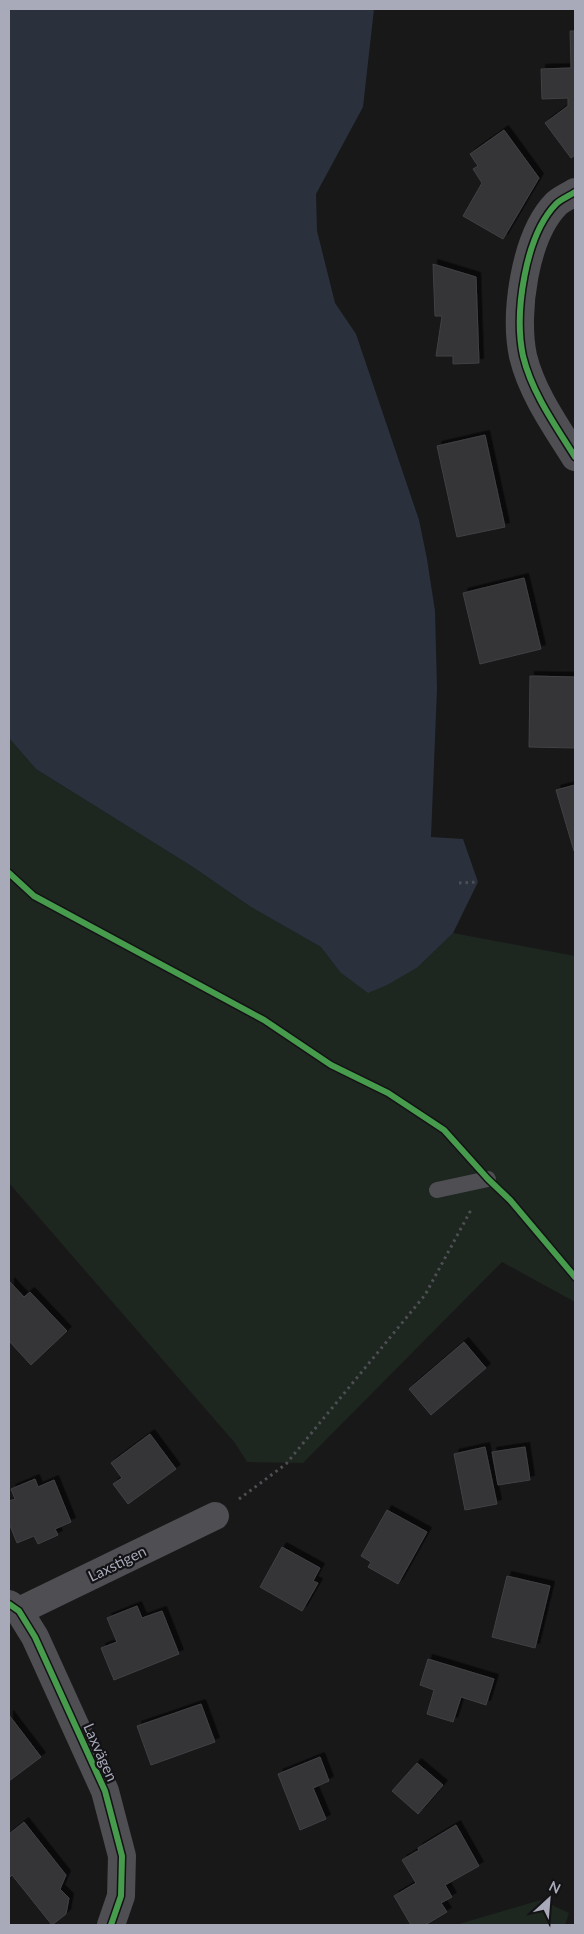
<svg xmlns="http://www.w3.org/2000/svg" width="584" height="1934" font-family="Lato,sans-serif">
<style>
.green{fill:#1e2620}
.water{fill:#2a313c}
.building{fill:#343437;stroke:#414145;filter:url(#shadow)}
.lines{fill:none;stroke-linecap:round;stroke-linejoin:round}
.path{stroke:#4e4f54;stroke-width:3;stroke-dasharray:2.5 4;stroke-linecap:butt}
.lane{stroke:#4e4e53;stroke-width:16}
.street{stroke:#4e4e53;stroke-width:28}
.cycleway-casing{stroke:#131215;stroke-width:9}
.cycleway{stroke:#469c4c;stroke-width:6}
.labels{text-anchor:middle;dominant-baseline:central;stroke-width:4.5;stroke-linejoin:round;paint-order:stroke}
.street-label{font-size:15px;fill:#a8aaba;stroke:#131215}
</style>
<defs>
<filter id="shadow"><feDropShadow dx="4.5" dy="-4.5" stdDeviation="0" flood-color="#0009"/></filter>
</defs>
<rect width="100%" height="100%" fill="#181819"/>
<path class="green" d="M 9,738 L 36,769 L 193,867 L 251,907 L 321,947 L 340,972 L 418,967 L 453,933 L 575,956 L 575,1302 L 502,1262 L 303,1463 L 247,1462 L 235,1443 L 9,1183 Z
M 541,1900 L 569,1913 L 565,1925 L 455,1925 Z"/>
<path class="water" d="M 9,9 L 374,9 L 363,107 L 316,194 L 317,231 L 335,303 L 356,334 L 419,520 L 427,559 L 435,611 L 437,689 L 431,837 L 463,839 L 478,882 L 453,933 L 418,967 L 387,985 L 368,993 L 340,972 L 321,947 L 251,907 L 193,867 L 36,769 L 9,738 Z"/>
<path class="building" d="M 570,31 L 575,31 L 575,155 L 571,158 L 545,123 L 568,106 L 568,98 L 542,99 L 541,69 L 571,68 Z
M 504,130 L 539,178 L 503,239 L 463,216 L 482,183 L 473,169 L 478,166 L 470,154 Z
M 433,264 L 476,277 L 479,363 L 453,364 L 453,356 L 436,356 L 442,316 L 435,316 Z
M 485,435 L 505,527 L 457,537 L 437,446 Z
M 524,578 L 541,649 L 480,664 L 463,593 Z
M 530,676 L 575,677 L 575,748 L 529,747 Z
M 575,785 L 575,850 L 574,851 L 556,790 Z
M 10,1282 L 24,1297 L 30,1292 L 67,1331 L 31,1365 L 9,1341 Z
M 464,1342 L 486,1368 L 431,1415 L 409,1389 Z
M 150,1434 L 176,1469 L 128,1504 L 113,1484 L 122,1478 L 111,1463 Z
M 485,1447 L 497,1504 L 465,1510 L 454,1454 Z
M 525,1447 L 530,1480 L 498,1485 L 492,1452 Z
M 35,1479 L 38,1487 L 54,1480 L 71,1522 L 55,1529 L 58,1535 L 38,1544 L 34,1536 L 17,1543 L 9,1523 L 9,1501 L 15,1499 L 11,1489 Z
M 387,1510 L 427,1532 L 398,1584 L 368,1567 L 371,1562 L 361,1556 Z
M 282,1547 L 320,1568 L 313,1581 L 318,1583 L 302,1611 L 260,1587 Z
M 507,1576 L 550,1586 L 535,1648 L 492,1637 Z
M 137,1606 L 142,1618 L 162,1611 L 179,1654 L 114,1680 L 101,1648 L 117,1642 L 107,1618 Z
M 428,1659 L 494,1679 L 486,1705 L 461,1697 L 453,1722 L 427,1714 L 434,1690 L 420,1685 Z
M 201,1704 L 215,1742 L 151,1765 L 137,1726 Z
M 9,1715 L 41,1757 L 9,1781 Z
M 320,1757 L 329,1781 L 313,1788 L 326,1819 L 300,1830 L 278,1774 Z
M 417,1763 L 443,1785 L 418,1814 L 392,1791 Z
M 24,1822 L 66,1875 L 60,1889 L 69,1898 L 66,1914 L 52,1925 L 12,1875 L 9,1878 L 9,1834 Z
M 456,1825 L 479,1866 L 445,1885 L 452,1897 L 441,1903 L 447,1912 L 425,1925 L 411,1925 L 394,1896 L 416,1883 L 402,1860 L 419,1850 L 418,1848 Z"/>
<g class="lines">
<path class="path" d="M 459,883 L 478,882
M 239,1499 L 286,1464 L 425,1295 L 472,1208"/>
<path class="lane" d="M 437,1190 L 488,1179"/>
<path class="street" d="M 575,192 C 569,196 561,199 556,204 C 525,236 514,313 523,356 C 532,393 555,425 575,457
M 9,1604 L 19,1611 L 35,1637 L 105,1791 L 122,1856 L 121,1896 L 111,1925
M 19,1611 L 215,1516"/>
<g class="cycleway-casing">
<path id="cycleway" d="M 575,192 C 569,196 561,199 556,204 C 525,236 514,313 523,356 C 532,393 555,425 575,457
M 9,873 L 34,896 L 264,1020 L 331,1065 L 388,1093 L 444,1130 L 488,1179 L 510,1200 L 575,1277
M 9,1604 L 19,1611 L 35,1637 L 105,1791 L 122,1856 L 121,1896 L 111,1925"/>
</g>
<use href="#cycleway" class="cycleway"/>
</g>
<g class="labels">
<g class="street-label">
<text transform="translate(117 1563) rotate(-26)">Laxstigen</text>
<text transform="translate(101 1752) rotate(66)">Laxvägen</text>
</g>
</g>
<rect width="584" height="1934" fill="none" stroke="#a8aaba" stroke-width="20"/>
<g transform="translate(549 1899) rotate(26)" stroke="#131215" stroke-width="4" paint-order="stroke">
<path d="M0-4L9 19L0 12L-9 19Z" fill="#a8aaba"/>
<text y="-8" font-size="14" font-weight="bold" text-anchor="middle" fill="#a8aaba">N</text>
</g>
</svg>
